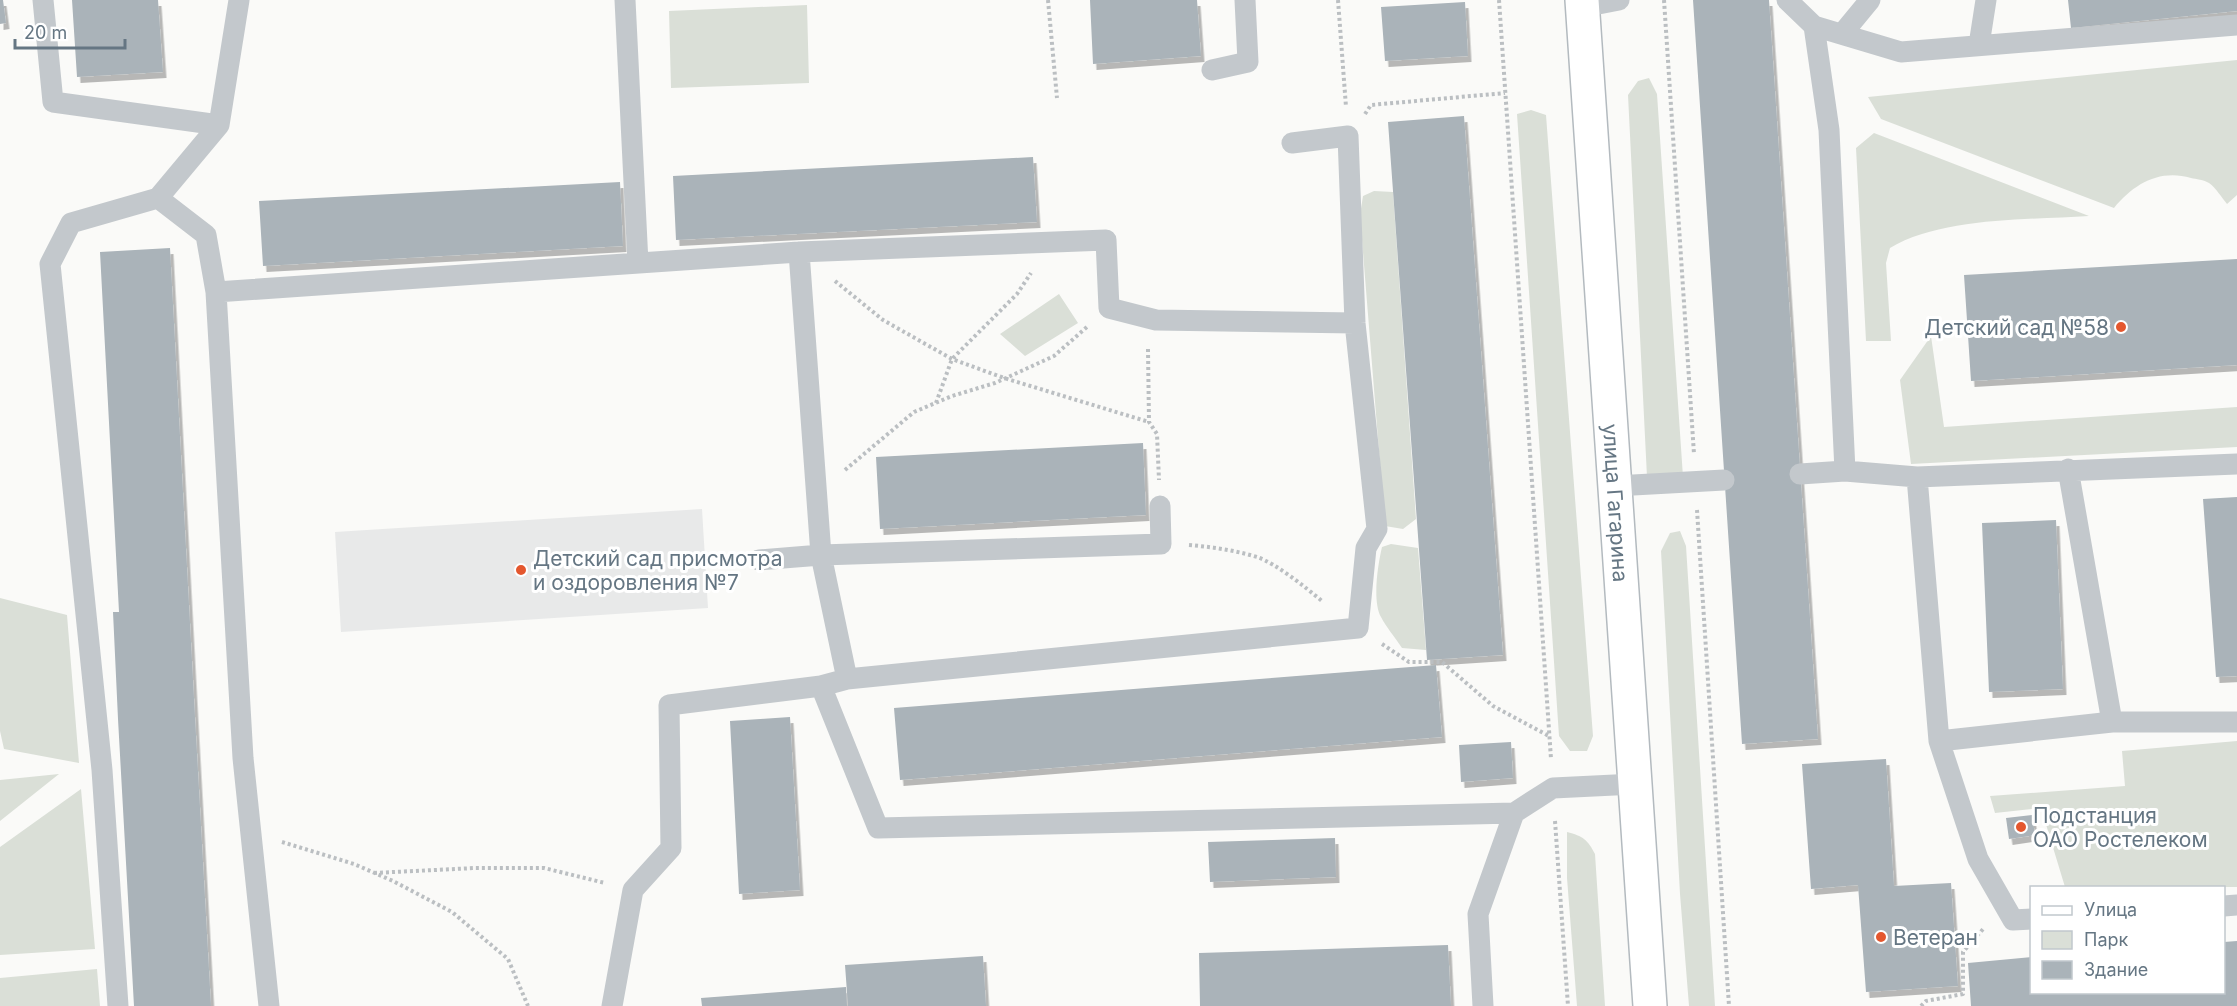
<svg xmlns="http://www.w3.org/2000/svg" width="2237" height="1006" font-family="Inter,sans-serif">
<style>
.built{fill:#e8e9e9}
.green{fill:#dadfd7}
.building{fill:#aab3b9;filter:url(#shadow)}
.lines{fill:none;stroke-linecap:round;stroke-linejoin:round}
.secondary-casing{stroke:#b3babf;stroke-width:36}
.path{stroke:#bbbfc2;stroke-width:4;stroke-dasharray:3 3;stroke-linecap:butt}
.service{stroke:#c3c8cc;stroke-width:21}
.secondary{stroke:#fff;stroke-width:33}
.poi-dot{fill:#e4572e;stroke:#fff;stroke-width:2}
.labels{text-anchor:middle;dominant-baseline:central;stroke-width:6;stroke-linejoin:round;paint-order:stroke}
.poi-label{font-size:21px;fill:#657683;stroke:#fff;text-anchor:start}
.street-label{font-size:21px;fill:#657683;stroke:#fff}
</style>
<defs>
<filter id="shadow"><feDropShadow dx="3.5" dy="6" stdDeviation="0" flood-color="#0004"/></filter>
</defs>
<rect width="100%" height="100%" fill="#fafaf8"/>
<path class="built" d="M 702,509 L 708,608 L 341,632 L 335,532 Z"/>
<path class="green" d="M 807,5 L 809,83 L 671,88 L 669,11 Z
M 2237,60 L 2237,195 L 2227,204 C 2222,198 2216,188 2209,183 C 2204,180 2196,179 2191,178 C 2159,169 2134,184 2114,208 L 1881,119 L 1868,97 Z
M 1649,78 L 1657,94 L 1683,477 L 1647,477 L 1628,95 L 1638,81 Z
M 1531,110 L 1546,115 L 1593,736 L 1587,751 L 1570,751 L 1559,736 L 1517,114 Z
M 1874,133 L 2089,216 C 2029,220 1942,217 1890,248 L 1886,263 L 1891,341 L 1866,341 L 1856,148 Z
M 1374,191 L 1393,192 L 1416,519 L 1403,529 L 1385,526 L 1360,215 L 1363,196 Z
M 1059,294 L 1078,323 L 1025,356 L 1000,334 Z
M 1931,336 L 1944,427 L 2237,407 L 2237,447 L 1911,464 L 1900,380 Z
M 1680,531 L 1686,546 L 1715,1006 L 1689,1006 L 1680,894 L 1661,551 L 1670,533 Z
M 1391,544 L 1418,548 L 1426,650 L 1402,648 C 1395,637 1386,627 1381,617 C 1372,601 1378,564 1382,547 Z
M 0,598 L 67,615 L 79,763 L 4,749 L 0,731 Z
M 2237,741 L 2237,887 L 2065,887 L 2041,808 L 1995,813 L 1990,796 L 2125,786 L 2122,751 Z
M 59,774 L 0,821 L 0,780 Z
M 81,789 L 95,949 L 0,955 L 0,847 Z
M 1567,832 C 1583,836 1588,840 1595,854 L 1605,1006 L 1577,1006 L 1567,878 Z
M 97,969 L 100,1006 L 0,1006 L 0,978 Z"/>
<path class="building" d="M 0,0 L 3,0 L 6,23 L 0,24 Z
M 72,0 L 158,0 L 163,72 L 77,77 Z
M 1090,0 L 1197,0 L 1201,56 L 1093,64 Z
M 1693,0 L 1769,0 L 1818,739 L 1742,744 Z
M 2068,0 L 2237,0 L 2237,11 L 2071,28 Z
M 1465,2 L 1468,56 L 1385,61 L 1381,7 Z
M 1464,116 L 1503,655 L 1427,660 L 1388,122 Z
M 1033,157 L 1037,222 L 676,240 L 673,176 Z
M 620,182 L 623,246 L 263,266 L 259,201 Z
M 170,248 L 195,717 L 211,1006 L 134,1006 L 118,719 L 113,612 L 119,612 L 100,252 Z
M 2237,259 L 2237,365 L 1971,381 L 1964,275 Z
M 1143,443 L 1146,515 L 880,529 L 876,457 Z
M 2237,497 L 2237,676 L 2216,677 L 2203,499 Z
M 2056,520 L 2063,689 L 1989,692 L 1982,523 Z
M 1436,665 L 1442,737 L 900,780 L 894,708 Z
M 790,717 L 800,890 L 739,894 L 730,721 Z
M 1511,742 L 1513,778 L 1461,782 L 1459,745 Z
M 1886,759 L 1894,886 L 1951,883 L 1958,986 L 1866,992 L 1858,885 L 1811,889 L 1802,764 Z
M 2032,815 L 2035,835 L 2009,839 L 2006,818 Z
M 1335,838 L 1336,877 L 1210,882 L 1208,842 Z
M 2237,941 L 2237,1006 L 1971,1006 L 1968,963 L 2032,957 L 2032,992 L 2224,992 L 2224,942 Z
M 1448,945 L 1451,1006 L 1200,1006 L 1199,953 Z
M 983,956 L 986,1006 L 848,1006 L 845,965 Z
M 846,987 L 847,1006 L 702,1006 L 701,998 Z"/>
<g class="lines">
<g class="secondary-casing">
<g id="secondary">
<path id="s1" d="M 1582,0 L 1650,1006"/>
</g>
</g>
<path class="path" d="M 1048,0 L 1057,98
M 1338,0 L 1346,107
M 1499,0 L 1551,759
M 1664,0 L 1694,454
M 1365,114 L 1371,105 L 1505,93
M 835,281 L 883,320 L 952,359 L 1004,378 L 1149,422
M 1148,349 L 1149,422 L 1157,434 L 1159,480
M 936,403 L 952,359 L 1017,294 L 1031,273
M 845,470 L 914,412 L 952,396 L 995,383 L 1054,356 L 1088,326
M 1697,510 L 1729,1006
M 1189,545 C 1212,547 1234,550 1257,557 C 1277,564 1305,587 1322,601
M 1382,644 L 1409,662 L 1442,662 L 1493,706 L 1549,736
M 1555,821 L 1568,1006
M 282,842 L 354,864 L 393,881 L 452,912 L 508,959 L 528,1006
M 374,873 L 475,868 L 544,868 L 605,883
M 1921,1006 L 1926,1001 L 1963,994 L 1963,952 L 1984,928"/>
<path class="service" d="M 43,0 L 53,102 L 219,125
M 625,0 L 638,263
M 1787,0 L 1814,26 L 1901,52 L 2237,25
M 1583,7 L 1619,0
M 1814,26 L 1829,130 L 1845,471
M 1842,34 L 1870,0
M 1979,45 L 1986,0
M 1212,70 L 1248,62 L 1245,0
M 1292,143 L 1348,136 L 1355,323 L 1377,529 L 1366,548 L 1358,628 L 847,679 L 821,686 L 878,828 L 1514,813 L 1553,788 L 1635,784
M 158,198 L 206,235 L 216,292 L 243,758 L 269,1006
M 216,292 L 799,252
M 2068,469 L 2112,722
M 1800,474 L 1845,471 L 1917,477 L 2237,464
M 1917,477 L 1939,741 L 1978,859 L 2013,920 L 2032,919
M 1615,486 L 1724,480
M 759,560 L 821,555 L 1161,544 L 1160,506
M 847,679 L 821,555 L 799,252 L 1106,240 L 1109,308 L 1156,320 L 1355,323
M 1939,741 L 2112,722 L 2237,722
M 2224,906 L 2237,905
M 118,1006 L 102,770 L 50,264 L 71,223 L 158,198 L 219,125 L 239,0
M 612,1006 L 633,890 L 671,848 L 669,705 L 821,686
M 1483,1006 L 1478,914 L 1514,813"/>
<use href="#secondary" class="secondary"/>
</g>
<g class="poi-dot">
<circle cx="2121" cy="327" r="6"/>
<circle cx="521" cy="570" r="6"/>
<circle cx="2021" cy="827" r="6"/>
<circle cx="1881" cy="937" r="6"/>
</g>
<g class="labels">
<g class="poi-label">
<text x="2109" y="327" text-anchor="end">Детский сад №58</text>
<text x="533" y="558">Детский сад присмотра<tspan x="533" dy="24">и оздоровления №7</tspan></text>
<text x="2033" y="815">Подстанция<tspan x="2033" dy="24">ОАО Ростелеком</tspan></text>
<text x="1893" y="937">Ветеран</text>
</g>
<g class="street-label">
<text stroke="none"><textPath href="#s1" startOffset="504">улица Гагарина</textPath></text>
</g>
</g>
<rect x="2030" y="886" width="195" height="108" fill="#ffffff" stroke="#c1c8cd" stroke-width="1.5"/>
<rect x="2042" y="906" width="30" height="9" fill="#ffffff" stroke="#c1c8cd" stroke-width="1.5"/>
<text x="2084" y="916" font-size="18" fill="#657683">Улица</text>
<rect x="2042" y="931" width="30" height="18" fill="#dadfd7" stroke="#c1c8cd" stroke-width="1.5"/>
<text x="2084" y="946" font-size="18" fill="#657683">Парк</text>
<rect x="2042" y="961" width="30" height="18" fill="#aab3b9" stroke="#c1c8cd" stroke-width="1.5"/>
<text x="2084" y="976" font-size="18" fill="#657683">Здание</text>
<path d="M15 39v9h110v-9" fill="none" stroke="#657683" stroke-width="3"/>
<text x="24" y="39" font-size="18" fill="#657683" stroke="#ffffff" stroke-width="4.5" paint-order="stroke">20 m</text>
</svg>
